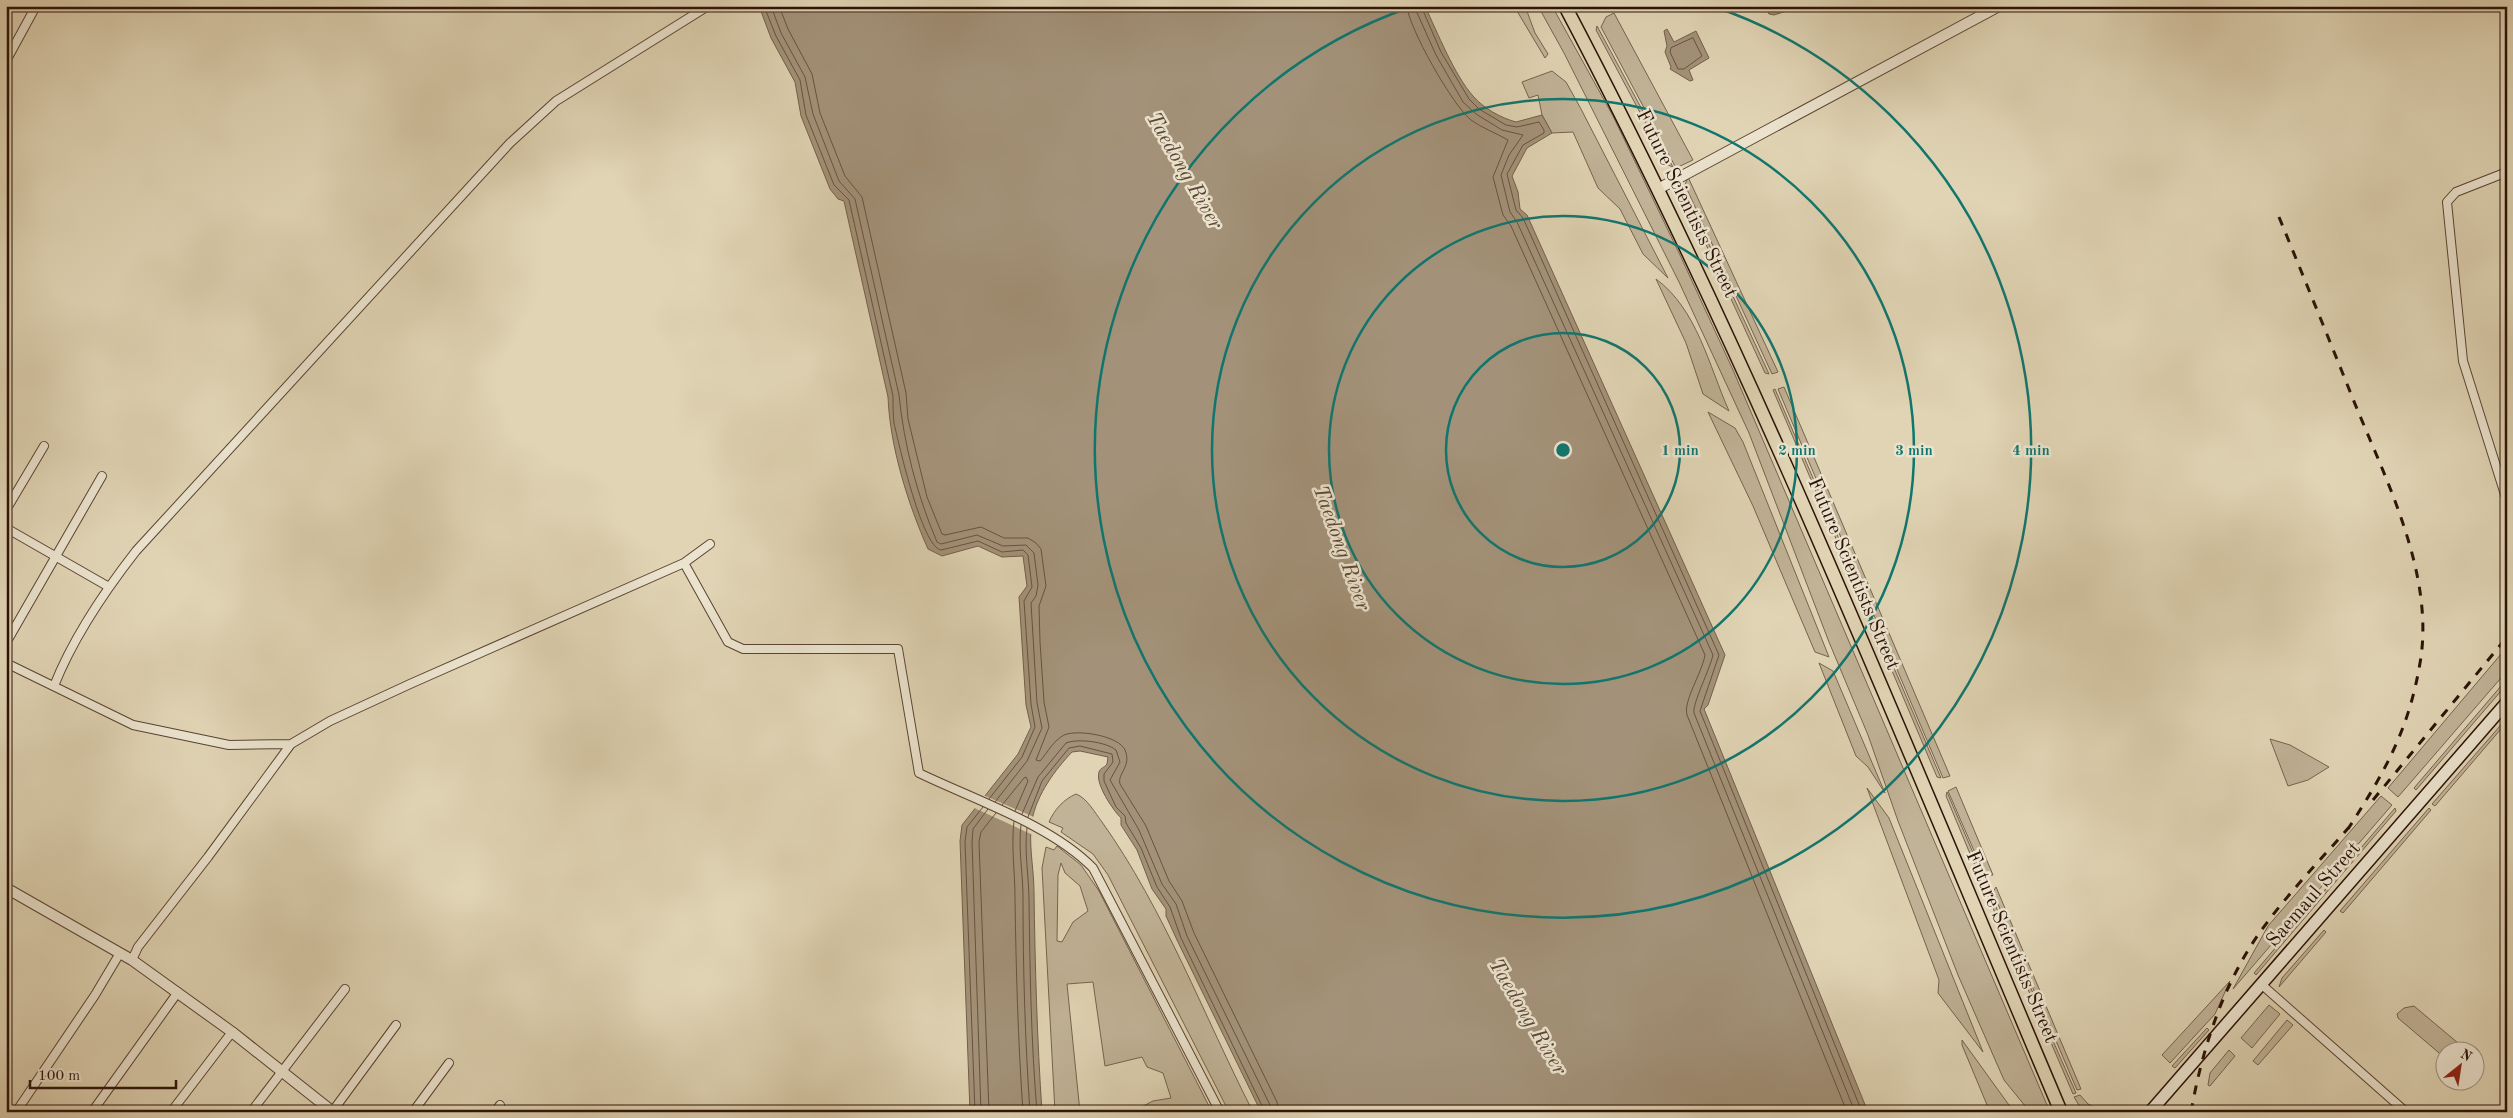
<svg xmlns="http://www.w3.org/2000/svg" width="2513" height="1118" font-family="'Old Standard TT',serif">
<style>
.green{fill:#c1b397;stroke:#76634f;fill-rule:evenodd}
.water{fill:#a39279;stroke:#735f4b}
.pier{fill:#e0d4b4}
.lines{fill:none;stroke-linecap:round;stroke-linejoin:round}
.shore{stroke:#685240;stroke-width:1}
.minor-casing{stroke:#594332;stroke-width:10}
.tertiary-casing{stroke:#594332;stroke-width:12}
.secondary-casing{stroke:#2c1307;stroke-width:14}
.primary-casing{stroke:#2c1307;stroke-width:15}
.minor{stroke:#ebe3ce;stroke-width:8}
.tertiary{stroke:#ebe3ce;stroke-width:10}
.secondary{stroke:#ebe3ce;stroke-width:11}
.primary{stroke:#e0d4b4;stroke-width:12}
.rail{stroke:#2c1307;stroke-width:3;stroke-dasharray:9 9;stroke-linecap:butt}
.ring{fill:none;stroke:#0f766e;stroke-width:2.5}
.labels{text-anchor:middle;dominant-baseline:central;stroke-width:5;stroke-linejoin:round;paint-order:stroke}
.street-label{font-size:20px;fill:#2c1307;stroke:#ebe3ce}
.water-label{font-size:21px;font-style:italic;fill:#5c4635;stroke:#ebe3ce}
.centre{fill:#0f766e;stroke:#ebe3ce;stroke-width:2.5}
.ring-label{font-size:15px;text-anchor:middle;font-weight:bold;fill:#0f766e;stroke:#ebe3ce;stroke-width:5;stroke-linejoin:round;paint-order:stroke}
</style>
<rect width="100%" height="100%" fill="#e0d4b4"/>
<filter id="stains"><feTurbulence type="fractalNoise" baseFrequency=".004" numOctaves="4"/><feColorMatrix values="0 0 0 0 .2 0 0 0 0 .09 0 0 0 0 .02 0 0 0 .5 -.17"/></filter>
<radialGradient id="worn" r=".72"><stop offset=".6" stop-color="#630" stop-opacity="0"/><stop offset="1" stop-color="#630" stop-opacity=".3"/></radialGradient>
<path class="green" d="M 1514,6 L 1525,6 L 1535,33 L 1548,54 L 1545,58 Z
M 1538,6 L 1552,6 L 1613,116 L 1680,255 L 1733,370 L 2050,1112 L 2030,1112 L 2004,1080 L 1958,975 L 1898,821 L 1868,735 L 1829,642 L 1749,433 L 1679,282 L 1564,53 Z
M 1614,13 L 1693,160 L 1676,168 L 1601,27 L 1606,17 Z
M 1597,26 L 1673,167 L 1668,165 L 1596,30 Z
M 1552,71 L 1566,82 L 1581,109 L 1668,278 L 1643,254 L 1620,209 L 1598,188 L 1573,132 L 1552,133 L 1542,115 L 1538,95 L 1529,98 L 1522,82 Z
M 1688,177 L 1778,372 L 1772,374 L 1685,185 Z
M 1682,186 L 1769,374 L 1765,373 L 1681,190 Z
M 1656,279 C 1697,309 1709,366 1729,411 L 1703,394 L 1686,343 Z
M 1784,387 L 1950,776 L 1943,778 L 1778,389 Z
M 1775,389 L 1941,778 L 1937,777 L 1773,390 Z
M 1708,412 L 1735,428 L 1743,442 L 1829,657 L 1815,652 L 1753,506 Z
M 2507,647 L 2507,671 L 2398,797 L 2388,788 Z
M 1819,663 L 1833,671 L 1885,793 L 1868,767 L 1856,756 Z
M 2507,679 L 2507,684 L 2416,790 L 2414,788 Z
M 2507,718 L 2507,722 L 2435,806 L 2432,804 Z
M 2270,739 L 2290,745 L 2329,767 L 2308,780 L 2288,786 Z
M 1956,787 L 1993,875 L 1985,876 L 1948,791 Z
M 1867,788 L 1889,818 L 1983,1052 L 1938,993 L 1939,980 Z
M 1947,792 L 1983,876 L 1978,873 L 1946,796 Z
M 1076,794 C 1087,798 1095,813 1102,822 C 1164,909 1204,1016 1253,1112 L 1229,1112 L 1108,875 L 1093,854 L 1061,832 L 1063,828 L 1049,822 C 1054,810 1064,799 1076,794 Z
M 2381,796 L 2392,805 L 2233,989 L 2268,926 Z
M 2395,808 L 2396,811 L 2256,975 L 2254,973 Z
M 2429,808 L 2431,810 L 2343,913 L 2340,911 Z
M 1057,846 L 1081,865 L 1099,891 L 1212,1112 L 1132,1112 L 1153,1101 L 1171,1098 L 1163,1073 L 1147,1067 L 1142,1057 L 1105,1066 L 1093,982 L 1067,984 L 1080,1112 L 1055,1112 L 1042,868 L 1046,847 L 1054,850 ZM 1061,863 L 1065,873 L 1080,886 L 1088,911 L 1073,922 L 1062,942 L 1057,941 L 1058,875 Z
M 1996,887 L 2040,991 L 2035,993 L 1993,892 Z
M 1990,893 L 2033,993 L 2030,994 L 1987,894 Z
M 2324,930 L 2326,932 L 2279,987 L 2282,978 Z
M 2230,981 L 2215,1014 L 2170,1063 L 2162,1055 Z
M 2269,1005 L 2280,1014 L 2252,1048 L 2241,1038 Z
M 2046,1006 L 2081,1089 L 2077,1090 L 2042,1008 Z
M 2414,1006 L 2458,1043 L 2451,1050 L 2446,1050 L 2445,1058 L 2398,1018 L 2397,1014 L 2404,1008 Z
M 2039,1009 L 2076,1093 L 2073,1094 L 2037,1010 Z
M 2287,1020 L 2293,1025 L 2258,1065 L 2253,1061 Z
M 2207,1028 L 2209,1030 L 2175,1068 L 2172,1066 Z
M 1962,1040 L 2014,1112 L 1990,1112 L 1962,1045 Z
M 2229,1050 L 2235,1056 L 2210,1086 L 2208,1085 L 2210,1073 Z
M 2080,1095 L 2088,1104 L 2104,1112 L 2083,1112 L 2074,1097 Z"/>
<path class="water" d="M 759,6 L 1425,6 C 1437,32 1455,76 1473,96 C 1483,108 1501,118 1516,122 L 1542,115 L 1552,133 L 1527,148 L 1512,176 L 1518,192 L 1520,209 L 1527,215 L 1725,655 L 1708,705 L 1704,709 L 1868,1112 L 1261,1112 L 1177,940 L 1166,916 L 1166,909 L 1152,889 L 1137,850 L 1121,825 L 1121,818 C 1113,810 1095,784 1099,772 C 1101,767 1103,769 1107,764 L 1108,757 L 1080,751 L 1072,752 C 1055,770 1037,794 1032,820 C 1028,844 1034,868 1034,892 C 1035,965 1037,1038 1042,1112 L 970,1112 L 960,841 L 962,825 L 1018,754 L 1031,727 L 1026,705 L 1019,597 L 1027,586 L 1023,556 L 1002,557 L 978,546 L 942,556 L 928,549 C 908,504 890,447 888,397 L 844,201 L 838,199 L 830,189 L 801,116 L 795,82 L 771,38 Z
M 1764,6 L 1803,6 L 1774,15 L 1769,14 Z
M 1667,29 L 1674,42 L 1696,31 L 1709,58 L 1689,70 L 1693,80 L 1690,81 L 1670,69 L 1671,67 L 1665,52 L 1667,46 L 1664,31 Z"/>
<path class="pier" d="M 983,795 L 1036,818 L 1033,835 L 972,807 Z"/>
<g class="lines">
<path class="shore" d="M 764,6 L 776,36 L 800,80 L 806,115 L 834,185 L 849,200 L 893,396 C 893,405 893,414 894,423 C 899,445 922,547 941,550 L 978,541 L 1002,552 L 1023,550 L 1028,555 L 1032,587 L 1024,601 L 1031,704 L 1035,727 L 1022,757 L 989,799
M 771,6 L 781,33 L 805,77 L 813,114 L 839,181 L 855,199 L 899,395 C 904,445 917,495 937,542 L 941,544 L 977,535 L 1003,546 L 1026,545 L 1034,553 L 1038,585 L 1036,596 L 1031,603 L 1037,703 L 1042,728 L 1027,761 L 995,802
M 779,6 L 788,29 L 812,74 L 820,113 L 845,176 L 862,197 L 906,393 L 908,419 L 927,497 L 942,534 L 945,535 L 981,527 L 1004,538 L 1028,538 L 1036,543 L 1041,549 L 1046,586 L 1039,606 L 1040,642 L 1044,702 L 1049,727 L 1036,760 L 1040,761 C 1047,753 1054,740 1064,735 C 1078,729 1119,736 1125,750 C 1132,766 1117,774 1120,784 L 1146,826 L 1169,881 L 1182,901 L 1194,933 L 1277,1102 L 1279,1112
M 1407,6 C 1408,27 1453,106 1471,120 C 1482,128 1496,133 1508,140 L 1493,177 L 1503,215 L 1511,226 L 1705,655 C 1702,673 1683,701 1687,715 L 1847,1112
M 1414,6 L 1436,55 L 1463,102 L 1476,114 L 1502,130 L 1523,135 L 1509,155 L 1501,175 L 1510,212 L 1517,222 L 1713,655 C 1710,669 1692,704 1694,713 L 1855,1112
M 1421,6 L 1441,52 L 1469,99 L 1479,109 L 1506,125 L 1517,127 L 1539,122 L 1544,130 L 1544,133 L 1523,145 L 1507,174 L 1516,210 L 1523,218 L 1719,655 L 1700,711 L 1862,1112
M 1693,38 L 1702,56 L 1684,69 L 1678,69 L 1670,52 L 1671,48 Z
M 1002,805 L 1024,778 L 1026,777 L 1028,781 L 1015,811
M 1022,814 L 1038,777 L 1066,743 C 1077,738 1107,742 1116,750 L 1120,762 L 1110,780 L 1139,830 L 1162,884 L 1176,904 L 1187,936 L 1270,1105 L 1272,1112
M 1028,817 L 1042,781 L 1069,748 L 1080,746 L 1112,754 L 1113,762 L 1104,774 L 1104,781 L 1116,807 L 1125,816 L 1126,823 L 1141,848 L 1157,887 L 1170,907 L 1181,938 L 1265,1112
M 1014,821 C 1011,847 1015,872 1015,898 C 1016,969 1018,1040 1023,1112
M 1021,825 C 1018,849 1023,873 1023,897 C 1023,969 1025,1040 1030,1112
M 1027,828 C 1024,852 1029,876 1029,901 C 1030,971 1031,1042 1037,1112
M 975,1112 L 965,842 L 967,827 L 983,807
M 981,1112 L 972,842 L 973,829 L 988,809
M 989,1112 L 979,842 L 981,832 L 996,813"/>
<g class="minor-casing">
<path id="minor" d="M 6,61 L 36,6
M 2507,172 L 2456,192 L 2447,202 L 2463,361 L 2507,501
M 6,510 L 44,446
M 6,528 L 109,587
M 684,563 L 728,642 L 743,649 L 898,649 L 919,773 C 975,800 1051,825 1093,868 L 1220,1112
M 6,643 L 102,476
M 6,663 L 133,725 L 229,745 L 291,744
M 54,686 C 73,638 104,592 136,551 L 510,143 L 556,101 L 708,6
M 132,960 L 138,947 L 208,857 L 291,744 L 330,721 L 410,684 L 684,563 L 710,544
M 2261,984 L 2406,1112
M 16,1112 L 95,995 L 120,953
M 92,1112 L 178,992
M 171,1112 L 232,1032
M 251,1112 L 345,989
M 332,1112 L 396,1025
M 413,1112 L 449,1063
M 495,1112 L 500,1105"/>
</g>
<g class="tertiary-casing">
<path id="tertiary" d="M 1658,189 L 1999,6
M 6,888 L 132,960 L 232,1032 L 333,1112"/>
</g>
<g class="secondary-casing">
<path id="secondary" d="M 2150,1112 L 2507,702"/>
</g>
<g class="primary-casing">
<path id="primary" d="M 1565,6 C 1754,364 1903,740 2061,1112"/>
</g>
<use href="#minor" class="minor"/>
<use href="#tertiary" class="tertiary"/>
<use href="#secondary" class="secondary"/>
<use href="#primary" class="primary"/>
<path class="rail" d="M 2279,217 C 2304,278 2329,339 2353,399 C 2385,478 2433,570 2421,657 C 2410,728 2386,770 2348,829
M 2373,800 L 2507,637
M 2191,1112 C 2203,1044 2226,975 2269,920 C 2294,887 2324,856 2351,825"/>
</g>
<g class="ring">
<circle cx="1563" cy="450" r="117"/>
<circle cx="1563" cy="450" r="234"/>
<circle cx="1563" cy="450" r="351"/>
<path d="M1715 7A468 468 0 1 1 1411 7"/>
</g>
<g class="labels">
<g class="street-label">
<text transform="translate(1686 204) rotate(64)">Future Scientists Street</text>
<text transform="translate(1853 574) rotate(67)">Future Scientists Street</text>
<text transform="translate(2314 895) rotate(-49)">Saemaul Street</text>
<text transform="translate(2011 947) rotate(67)">Future Scientists Street</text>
</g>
<g class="water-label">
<text transform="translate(1184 171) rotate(60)">Taedong River</text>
<text transform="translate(1341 548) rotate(70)">Taedong River</text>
<text transform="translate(1527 1017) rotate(59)">Taedong River</text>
</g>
</g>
<circle cx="1563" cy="450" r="8" class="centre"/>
<g class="ring-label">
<text x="1680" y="455">1 min</text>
<text x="1797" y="455">2 min</text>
<text x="1914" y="455">3 min</text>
<text x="2031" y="455">4 min</text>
</g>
<rect width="2513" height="1118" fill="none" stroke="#e0d4b4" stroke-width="25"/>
<rect x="8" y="8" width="2498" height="1103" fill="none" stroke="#2c1307" stroke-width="2.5"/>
<rect x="12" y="12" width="2488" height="1093" fill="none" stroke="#2c1307"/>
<g transform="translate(2460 1066) rotate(30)"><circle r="24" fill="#ebe3ce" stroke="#9f907e"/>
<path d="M0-4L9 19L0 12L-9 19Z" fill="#8f2418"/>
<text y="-8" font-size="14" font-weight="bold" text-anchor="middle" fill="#2c1307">N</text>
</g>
<path d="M30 1080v8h146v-8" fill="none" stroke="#2c1307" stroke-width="2.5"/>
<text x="38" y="1080" font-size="15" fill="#2c1307" stroke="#ebe3ce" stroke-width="4" paint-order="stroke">100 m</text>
<rect width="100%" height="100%" filter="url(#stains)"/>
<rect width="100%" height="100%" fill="url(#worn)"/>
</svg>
